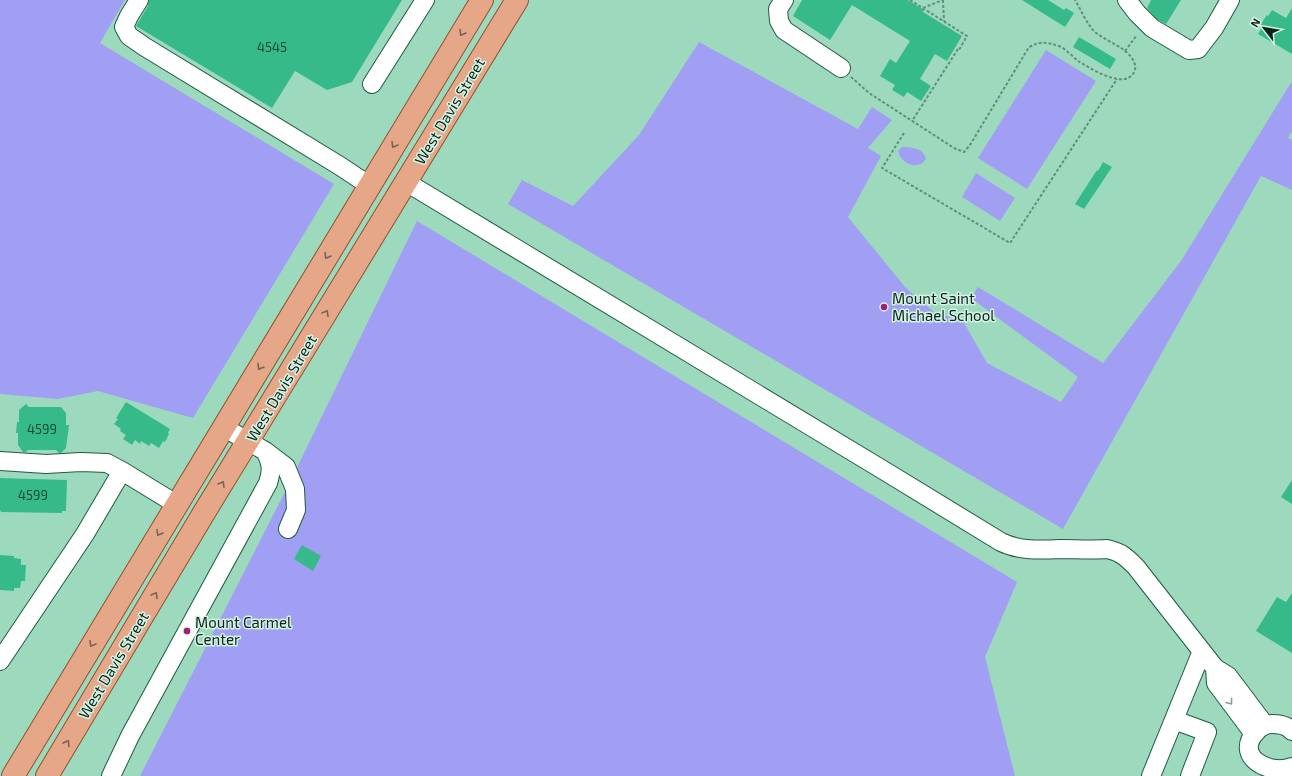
<svg xmlns="http://www.w3.org/2000/svg" width="1292" height="776" font-family="'Exo 2',sans-serif">
<style>
.green{fill:#a09ff4}
.building{fill:#36ba89}
.lines{fill:none;stroke-linecap:round;stroke-linejoin:round}
.minor-casing{stroke:#1e5b43;stroke-width:20}
.major-casing{stroke:#8f522e;stroke-width:24}
.path{stroke:#618f7a;stroke-width:2;stroke-dasharray:3 2;stroke-linecap:butt}
.minor{stroke:#fff;stroke-width:18}
.major{stroke:#e6a688;stroke-width:22}
.oneway{stroke:#786551}
.oneway2{stroke:#919c98}
.poi-dot{fill:#9c2076;stroke:#d5f3e4;stroke-width:1.5}
.labels{text-anchor:middle;dominant-baseline:central;stroke-width:3;stroke-linejoin:round;paint-order:stroke}
.number-label{font-size:13px;fill:#164a36}
.street-label{font-size:15px;fill:#0b241a;stroke:#d5f3e4}
.poi-label{font-size:15px;fill:#0b241a;stroke:#d5f3e4;text-anchor:start}
</style>
<rect width="100%" height="100%" fill="#9ddabd"/>
<path class="green" d="M 0,0 L 125,0 L 100,43 L 334,184 L 193,418 L 98,391 L 58,399 L 0,394 Z
M 699,42 L 858,129 L 872,107 L 892,120 L 868,148 L 881,156 L 848,217 L 905,287 L 934,312 L 963,321 L 987,363 L 1061,402 L 1078,377 L 971,298 L 978,287 L 1103,363 L 1181,261 L 1292,81 L 1292,131 L 1288,138 L 1292,140 L 1292,190 L 1261,176 L 1063,529 L 508,204 L 522,180 L 573,206 L 639,135 Z
M 1046,50 L 1096,81 L 1027,189 L 978,158 Z
M 902,147 C 911,147 924,148 926,159 C 918,171 901,164 898,151 Z
M 976,173 L 1015,198 L 1000,221 L 962,197 Z
M 417,221 L 1017,582 L 985,657 L 1015,776 L 140,776 L 288,486 Z"/>
<path class="building" d="M 149,0 L 402,0 L 352,82 L 327,90 L 295,71 L 272,108 L 136,26 L 148,6 Z
M 802,0 L 908,0 L 924,10 L 923,12 L 962,36 L 947,61 L 935,54 L 920,79 L 931,86 L 921,101 L 907,92 L 904,97 L 892,90 L 895,85 L 880,76 L 890,59 L 896,63 L 910,41 L 852,5 L 830,40 L 793,16 Z
M 1022,0 L 1048,0 L 1064,10 L 1066,8 L 1074,13 L 1065,27 Z
M 1151,0 L 1181,0 L 1166,24 L 1157,19 L 1147,8 Z
M 1292,8 L 1292,54 L 1258,34 L 1262,28 L 1259,27 L 1267,15 L 1268,16 L 1272,10 L 1286,18 Z
M 1079,37 L 1116,59 L 1110,69 L 1073,47 Z
M 1103,162 L 1112,167 L 1084,209 L 1075,204 L 1097,170 L 1098,171 Z
M 126,402 L 170,429 L 168,433 L 169,434 L 165,442 L 163,441 L 159,448 L 151,443 L 149,446 L 141,441 L 140,444 L 135,440 L 132,445 L 123,439 L 126,435 L 120,431 L 121,429 L 114,424 L 118,419 L 116,418 Z
M 26,404 L 29,407 L 61,407 L 66,413 L 66,425 L 69,425 L 66,448 L 61,453 L 59,453 L 56,450 L 28,450 L 26,452 L 23,452 L 18,445 L 18,433 L 16,433 L 17,422 L 19,422 L 19,410 Z
M 0,478 L 67,480 L 66,511 L 62,511 L 62,513 L 1,512 L 0,510 Z
M 1292,480 L 1292,504 L 1281,497 Z
M 302,545 L 321,556 L 313,571 L 294,559 Z
M 0,555 L 14,556 L 14,558 L 21,559 L 21,565 L 26,565 L 25,581 L 21,581 L 20,588 L 14,588 L 14,591 L 0,590 Z
M 1292,593 L 1292,653 L 1256,631 L 1277,597 L 1286,602 Z"/>
<g class="lines">
<g class="minor-casing">
<path id="minor" d="M 139,0 L 129,16 L 124,27 L 129,36 L 145,47 L 340,166 L 370,186
M 784,0 L 778,9 L 779,21 L 784,30 L 841,68
M 1127,0 L 1137,13 L 1152,28 L 1189,50 L 1198,49 L 1201,45 L 1214,28 L 1230,0
M 372,84 L 425,0
M 406,182 L 888,473 L 1001,542 C 1019,551 1040,550 1060,549 C 1075,549 1091,550 1107,549 C 1121,552 1126,557 1136,567 L 1215,668 L 1228,676 L 1265,725
M 223,427 L 265,451 L 286,467 L 295,489 L 296,510 L 288,529
M 0,461 L 46,464 L 81,462 L 107,463 L 122,471 L 176,504
M 0,661 L 85,534 L 122,471
M 1215,668 L 1216,683 L 1254,734
M 1174,720 L 1207,732 L 1190,776
M 1292,731 C 1287,725 1279,724 1272,724 C 1265,724 1260,727 1256,732 C 1234,755 1267,776 1292,767
M 111,776 L 130,736 L 268,483 C 272,470 272,464 265,451
M 1151,776 L 1202,651"/>
</g>
<g class="major-casing">
<path id="major" d="M 13,776 L 482,0
M 47,776 L 202,516 L 517,0"/>
</g>
<path class="path" d="M 910,0 L 967,36 L 959,50 L 958,49 L 912,121
M 943,0 L 944,21
M 923,8 L 943,0
M 1125,51 L 1137,35
M 851,77 L 869,93 L 954,148 L 964,152 L 970,145 L 1029,47 C 1041,41 1046,42 1059,46 C 1066,49 1072,56 1078,61 C 1090,68 1122,89 1133,74 C 1136,70 1136,65 1133,60 C 1125,46 1106,42 1094,31 C 1088,26 1080,8 1075,0
M 904,133 L 882,168 L 1010,243 L 1117,79"/>
<use href="#minor" class="minor"/>
<use href="#major" class="major"/>
</g>
<defs><path id="oneway-chevron" d="M-2-3.5L2.5 0L-2 3.5" fill="none" stroke-width="1.6" stroke-linecap="round" stroke-linejoin="round"/></defs>
<g class="oneway">
<use href="#oneway-chevron" transform="translate(462 33) rotate(121)"/>
<use href="#oneway-chevron" transform="translate(394 145) rotate(121)"/>
<use href="#oneway-chevron" transform="translate(327 256) rotate(121)"/>
<use href="#oneway-chevron" transform="translate(326 313) rotate(-59)"/>
<use href="#oneway-chevron" transform="translate(260 367) rotate(121)"/>
<use href="#oneway-chevron" transform="translate(222 484) rotate(-59)"/>
<use href="#oneway-chevron" transform="translate(159 533) rotate(121)"/>
<use href="#oneway-chevron" transform="translate(155 595) rotate(-59)"/>
<use href="#oneway-chevron" transform="translate(92 644) rotate(121)"/>
<use href="#oneway-chevron" transform="translate(67 743) rotate(-59)"/>
</g>
<use class="oneway2" href="#oneway-chevron" transform="translate(1230 702) rotate(53)"/>
<g class="poi-dot">
<circle cx="884" cy="307" r="4"/>
<circle cx="187" cy="631" r="4"/>
</g>
<g class="labels">
<g class="number-label">
<text x="272" y="47">4545</text>
<text x="42" y="429">4599</text>
<text x="33" y="495">4599</text>
</g>
<g class="street-label">
<text transform="translate(449 111) rotate(-59)">West Davis Street</text>
<text transform="translate(281 388) rotate(-59)">West Davis Street</text>
<text transform="translate(113 665) rotate(-59)">West Davis Street</text>
</g>
<g class="poi-label">
<text x="892" y="298">Mount Saint<tspan x="892" dy="17">Michael School</tspan></text>
<text x="195" y="622">Mount Carmel<tspan x="195" dy="17">Center</tspan></text>
</g>
</g>
<g transform="translate(1264 28) rotate(301)" stroke="#d5f3e4" stroke-width="3" paint-order="stroke">
<path d="M0-3L7 15L0 10L-7 15Z" fill="#0b241a"/>
<text y="-6" font-size="11" font-weight="bold" text-anchor="middle" fill="#0b241a">N</text>
</g>
</svg>
